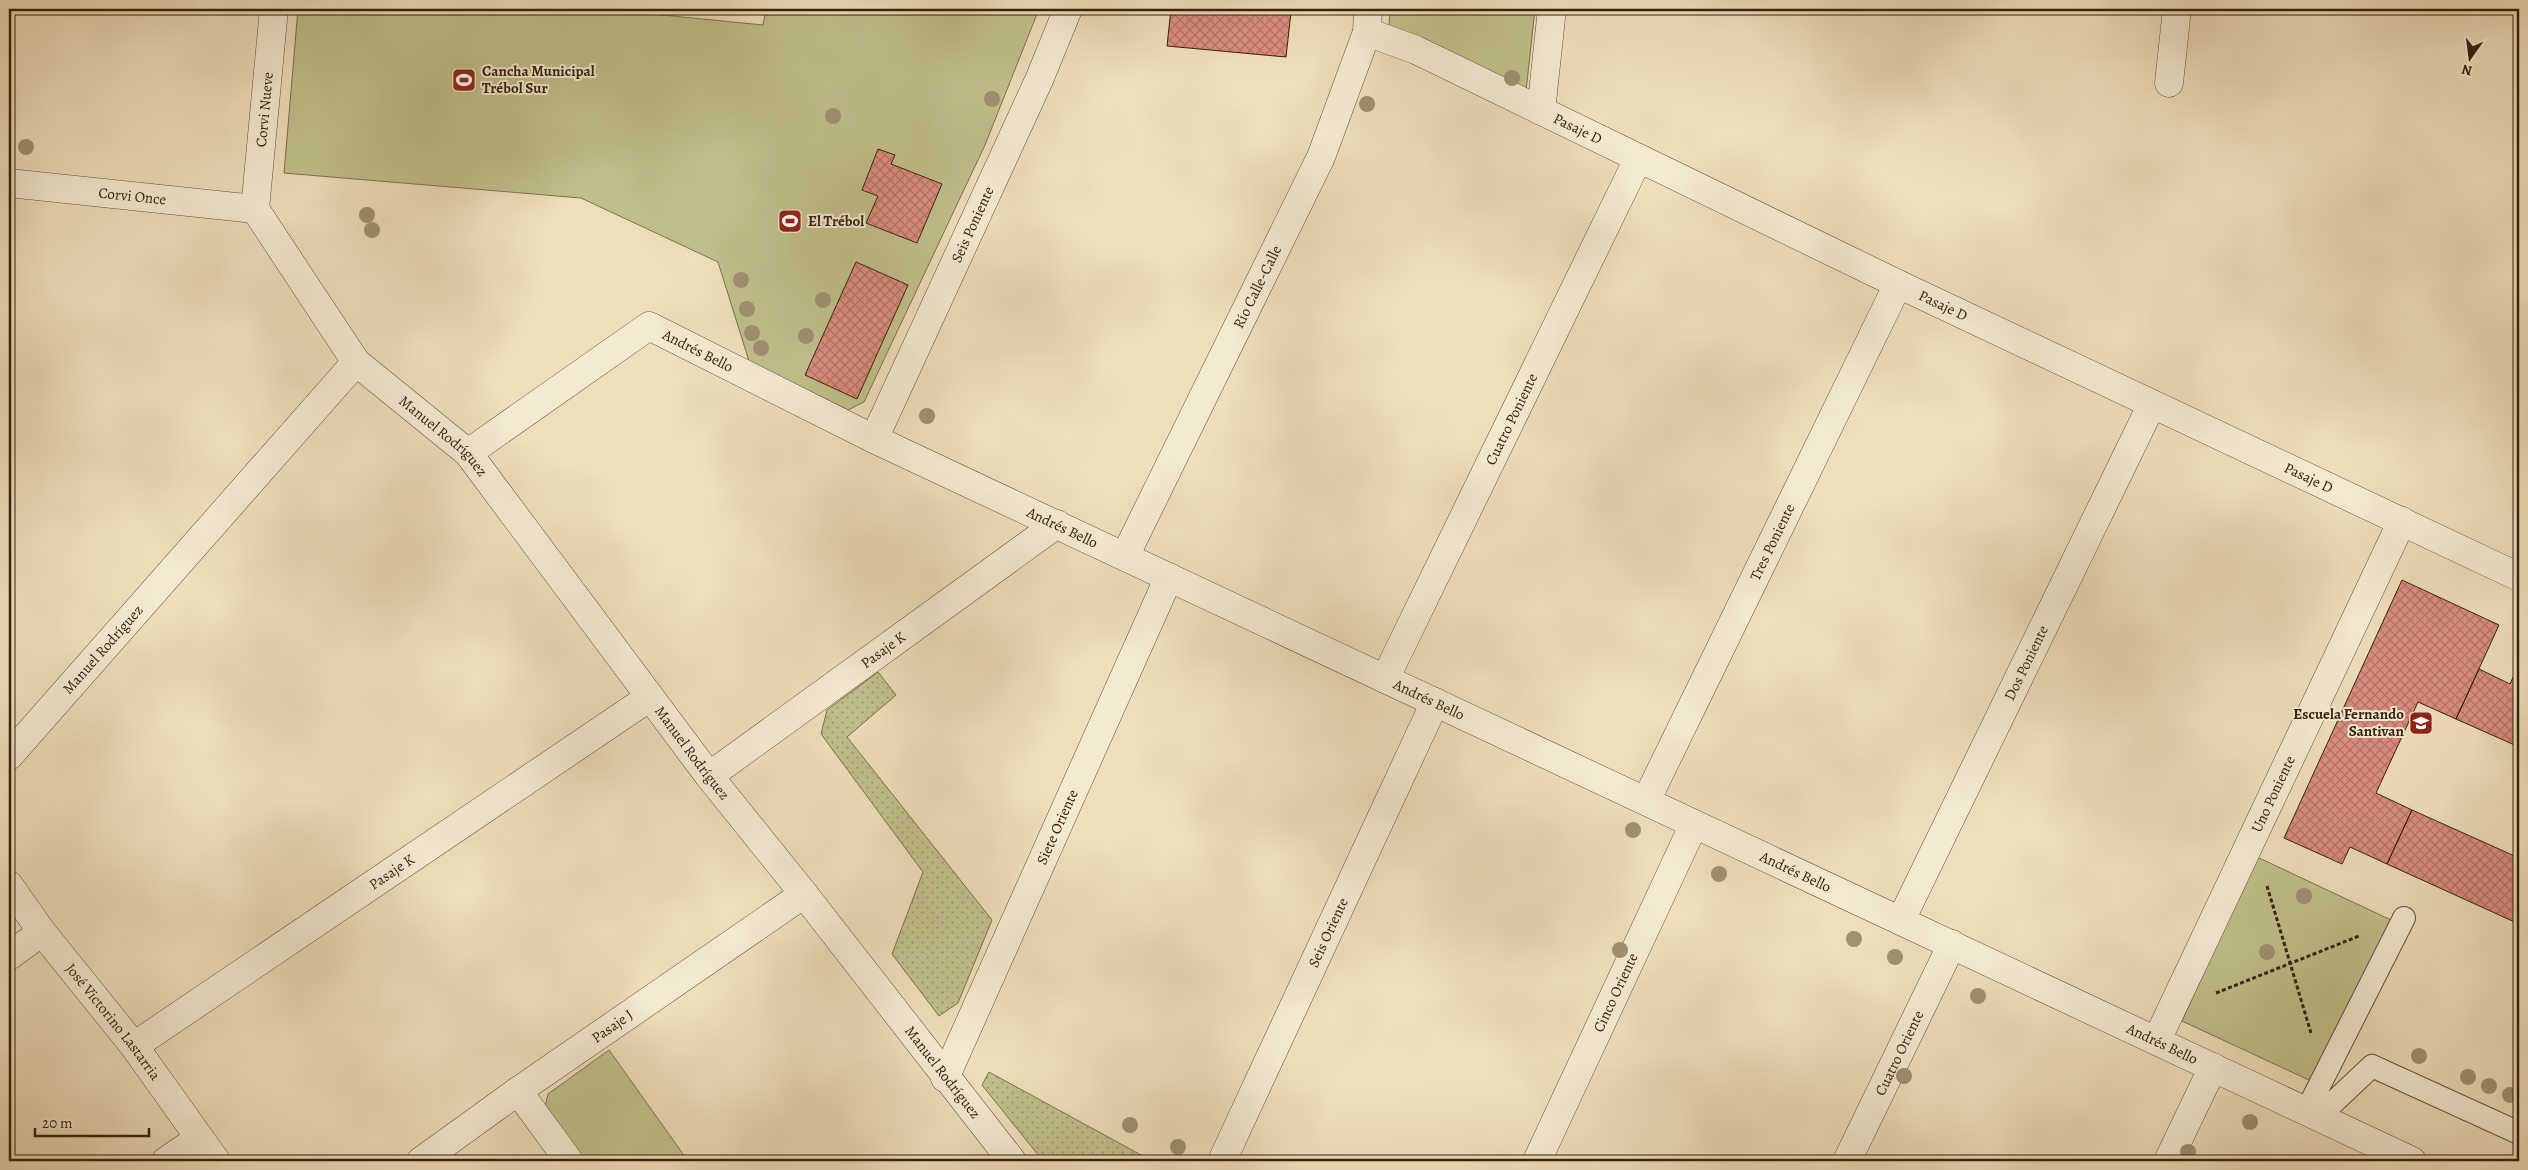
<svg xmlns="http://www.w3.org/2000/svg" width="2528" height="1170" font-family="Alegreya,serif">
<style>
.grass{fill:url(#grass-dots);stroke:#7a704b}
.green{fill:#c0bf8b;stroke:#7a704b}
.building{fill:url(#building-cross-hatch);stroke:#34210b}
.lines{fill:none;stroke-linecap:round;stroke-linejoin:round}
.service-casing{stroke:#625037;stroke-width:24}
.minor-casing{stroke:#625037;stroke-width:29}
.tertiary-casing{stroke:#625037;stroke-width:29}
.path{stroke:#34210b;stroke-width:3;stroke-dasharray:4 2.5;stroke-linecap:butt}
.service{stroke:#f4ead2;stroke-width:22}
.minor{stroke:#f4ead2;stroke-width:28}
.tertiary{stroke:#f4ead2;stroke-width:28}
.tree{fill:#9f906f}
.labels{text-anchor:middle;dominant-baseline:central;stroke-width:4;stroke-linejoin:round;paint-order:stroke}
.poi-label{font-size:15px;font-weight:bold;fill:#34210b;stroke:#f4ead2;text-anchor:start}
.street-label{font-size:15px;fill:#34210b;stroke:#f4ead2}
</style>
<defs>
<pattern id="grass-dots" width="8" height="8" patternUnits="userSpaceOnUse" patternTransform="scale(1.25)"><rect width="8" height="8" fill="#c0bf8b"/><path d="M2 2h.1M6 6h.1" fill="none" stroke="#9d9b70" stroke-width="1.8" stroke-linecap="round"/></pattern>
<pattern id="building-cross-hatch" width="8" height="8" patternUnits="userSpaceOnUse" patternTransform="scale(1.25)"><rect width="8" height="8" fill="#db8d7f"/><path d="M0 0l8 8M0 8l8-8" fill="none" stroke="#b27366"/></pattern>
</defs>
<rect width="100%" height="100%" fill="#eedeba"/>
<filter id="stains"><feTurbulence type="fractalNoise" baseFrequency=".004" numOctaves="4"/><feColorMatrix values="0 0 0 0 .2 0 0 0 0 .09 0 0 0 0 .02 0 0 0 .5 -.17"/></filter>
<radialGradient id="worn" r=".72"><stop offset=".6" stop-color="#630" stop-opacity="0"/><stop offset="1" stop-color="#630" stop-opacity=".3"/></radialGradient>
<path class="grass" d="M 878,672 L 896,695 L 847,737 L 992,920 L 958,1003 L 939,1016 L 892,954 L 923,872 L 821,734 L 827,710 Z
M 989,1072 L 1152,1161 L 1043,1161 L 982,1085 Z"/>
<path class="green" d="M 298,9 L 652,9 L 652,14 L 763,25 L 766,9 L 1039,9 L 985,145 L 864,402 L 848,410 L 749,361 L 718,262 L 581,198 L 284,173 Z
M 1390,9 L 1535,9 L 1526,91 L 1389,26 Z
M 2257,857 L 2391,920 L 2311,1081 L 2182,1021 Z
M 609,1050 L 688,1161 L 585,1161 L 545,1107 L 548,1094 Z"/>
<path class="building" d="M 1171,9 L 1258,9 L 1291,12 L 1286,57 L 1167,46 Z
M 878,149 L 895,155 L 891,164 L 942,184 L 917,243 L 866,223 L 878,196 L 862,190 Z
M 856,262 L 908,285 L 857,399 L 805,375 Z
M 2402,580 L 2499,625 L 2456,719 L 2418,702 L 2376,793 L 2412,810 L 2387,864 L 2350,847 L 2342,864 L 2284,838 Z
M 2519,664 L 2519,747 L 2456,719 L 2479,669 L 2510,684 Z
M 2412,810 L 2519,858 L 2519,924 L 2387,864 Z"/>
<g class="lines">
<g class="service-casing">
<path id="service" d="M 2307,1110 L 2404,918
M 2318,1117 L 2372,1066 L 2519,1133"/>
</g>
<g class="minor-casing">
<g id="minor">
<path id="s1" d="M 1367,32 L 1416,50 L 1898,284 L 2519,577"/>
<path d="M 2169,83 L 2177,9"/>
<path d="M 1541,111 L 1552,9"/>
<path id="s2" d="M 9,183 L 255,209"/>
<path id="s3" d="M 255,209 L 356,362 L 468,453 L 709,776 L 804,894 L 1012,1161"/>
<path id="s4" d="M 255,209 L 274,9"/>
<path id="s5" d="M 874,439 L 1039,80 L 1068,9"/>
<path id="s6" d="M 468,453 L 649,326 L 874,439 L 2412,1161"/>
<path id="s7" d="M 1125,556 L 1321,157 L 1367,32 L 1368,9"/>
<path id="s8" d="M 1385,679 L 1638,159"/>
<path id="s9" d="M 9,756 L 356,362"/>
<path id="s10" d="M 709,776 L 1057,524"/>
<path id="s11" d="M 1646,801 L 1898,284"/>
<path id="s12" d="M 1901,920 L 2152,404"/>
<path d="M 9,956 L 42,932"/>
<path id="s13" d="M 2157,1040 L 2402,521"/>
<path id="s14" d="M 134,1046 L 650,697"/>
<path id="s15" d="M 945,1078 L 1169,577"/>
<path d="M 518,1091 L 569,1161"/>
<path d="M 166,1161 L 198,1139"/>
<path id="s16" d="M 421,1161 L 518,1091 L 804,894"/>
<path id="s17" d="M 1222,1161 L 1435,702"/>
<path id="s18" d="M 1537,1161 L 1694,824"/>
<path id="s19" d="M 1847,1161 L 1952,944"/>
<path d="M 2168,1161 L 2213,1067"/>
</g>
</g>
<g class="tertiary-casing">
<g id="tertiary">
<path id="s20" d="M 9,885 L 42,932 L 134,1046 L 216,1161"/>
</g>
</g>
<path class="path" d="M 2267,886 L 2311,1033
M 2216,993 L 2359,936"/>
<use href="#service" class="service"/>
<use href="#minor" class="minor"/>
<use href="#tertiary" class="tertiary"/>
</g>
<g class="tree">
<circle cx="1512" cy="78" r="8"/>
<circle cx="992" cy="99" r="8"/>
<circle cx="1367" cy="104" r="8"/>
<circle cx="833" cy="116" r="8"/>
<circle cx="26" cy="147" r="8"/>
<circle cx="367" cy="215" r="8"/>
<circle cx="372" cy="230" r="8"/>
<circle cx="741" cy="280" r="8"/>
<circle cx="823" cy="300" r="8"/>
<circle cx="747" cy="309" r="8"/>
<circle cx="752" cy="333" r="8"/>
<circle cx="806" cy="336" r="8"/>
<circle cx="761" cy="348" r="8"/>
<circle cx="927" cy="416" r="8"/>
<circle cx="1633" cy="830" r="8"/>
<circle cx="1719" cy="874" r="8"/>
<circle cx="2304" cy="896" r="8"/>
<circle cx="1854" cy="939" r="8"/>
<circle cx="1620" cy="950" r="8"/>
<circle cx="2267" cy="952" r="8"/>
<circle cx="1895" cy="957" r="8"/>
<circle cx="1978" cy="996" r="8"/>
<circle cx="2419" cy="1056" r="8"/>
<circle cx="1904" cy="1076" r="8"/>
<circle cx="2468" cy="1077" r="8"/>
<circle cx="2489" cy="1086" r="8"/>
<circle cx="2510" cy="1095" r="8"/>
<circle cx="2250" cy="1122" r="8"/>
<circle cx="1130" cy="1125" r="8"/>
<circle cx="1178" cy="1147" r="8"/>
<circle cx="2188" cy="1152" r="8"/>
</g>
<defs>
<g id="stadium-square" transform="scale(1.25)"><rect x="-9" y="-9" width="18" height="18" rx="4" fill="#8f2418" stroke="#f4ead2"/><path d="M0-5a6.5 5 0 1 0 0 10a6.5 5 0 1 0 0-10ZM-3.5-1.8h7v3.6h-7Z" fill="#fff"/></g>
<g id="school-square" transform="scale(1.25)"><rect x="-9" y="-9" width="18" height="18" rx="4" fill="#8f2418" stroke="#f4ead2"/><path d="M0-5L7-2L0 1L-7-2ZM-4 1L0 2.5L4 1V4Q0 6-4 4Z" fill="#fff"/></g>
</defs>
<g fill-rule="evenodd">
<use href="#stadium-square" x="464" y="80"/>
<use href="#stadium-square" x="790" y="221"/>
<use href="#school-square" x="2421" y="723"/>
</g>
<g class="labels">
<g class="poi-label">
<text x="482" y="71">Cancha Municipal<tspan x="482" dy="17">Trébol Sur</tspan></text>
<text x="808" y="221">El Trébol</text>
<text x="2404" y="714" text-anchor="end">Escuela Fernando<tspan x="2404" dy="17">Santivan</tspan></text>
</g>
<g class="street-label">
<text stroke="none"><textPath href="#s4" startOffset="100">Corvi Nueve</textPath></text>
<text stroke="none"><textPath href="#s1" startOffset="232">Pasaje D</textPath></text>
<text stroke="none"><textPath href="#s2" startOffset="124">Corvi Once</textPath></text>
<text stroke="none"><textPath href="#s5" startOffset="236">Seis Poniente</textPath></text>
<text stroke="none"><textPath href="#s7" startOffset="300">Río Calle-Calle</textPath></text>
<text stroke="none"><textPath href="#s1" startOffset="638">Pasaje D</textPath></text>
<text stroke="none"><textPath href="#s6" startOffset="276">Andrés Bello</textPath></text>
<text stroke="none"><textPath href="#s8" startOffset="289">Cuatro Poniente</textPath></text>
<text stroke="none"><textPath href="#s3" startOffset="298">Manuel Rodríguez</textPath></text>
<text stroke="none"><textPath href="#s1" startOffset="1042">Pasaje D</textPath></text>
<text stroke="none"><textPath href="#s6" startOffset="681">Andrés Bello</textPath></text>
<text stroke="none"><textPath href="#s11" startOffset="288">Tres Poniente</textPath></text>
<text stroke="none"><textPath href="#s9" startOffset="142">Manuel Rodríguez</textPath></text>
<text stroke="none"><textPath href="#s10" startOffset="215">Pasaje K</textPath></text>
<text stroke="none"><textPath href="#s12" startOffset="286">Dos Poniente</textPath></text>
<text stroke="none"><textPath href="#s6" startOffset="1086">Andrés Bello</textPath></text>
<text stroke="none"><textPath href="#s3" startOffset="702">Manuel Rodríguez</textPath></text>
<text stroke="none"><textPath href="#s13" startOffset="272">Uno Poniente</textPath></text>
<text stroke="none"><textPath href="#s15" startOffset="275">Siete Oriente</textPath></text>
<text stroke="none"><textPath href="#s6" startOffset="1491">Andrés Bello</textPath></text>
<text stroke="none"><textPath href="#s14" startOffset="311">Pasaje K</textPath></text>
<text stroke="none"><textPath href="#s17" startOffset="252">Seis Oriente</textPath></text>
<text stroke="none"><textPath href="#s18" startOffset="186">Cinco Oriente</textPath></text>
<text stroke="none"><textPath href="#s20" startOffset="172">José Victorino Lastarria</textPath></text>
<text stroke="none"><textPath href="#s16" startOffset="234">Pasaje J</textPath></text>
<text stroke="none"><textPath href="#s6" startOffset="1896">Andrés Bello</textPath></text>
<text stroke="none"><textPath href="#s19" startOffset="120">Cuatro Oriente</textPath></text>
<text stroke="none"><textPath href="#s3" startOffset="1108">Manuel Rodríguez</textPath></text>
</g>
</g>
<rect width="2528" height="1170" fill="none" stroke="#eedeba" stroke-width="30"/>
<rect x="10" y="10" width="2508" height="1150" fill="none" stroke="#34210b" stroke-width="2.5"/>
<rect x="15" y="15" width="2498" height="1140" fill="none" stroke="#34210b"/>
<g transform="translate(2470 58) rotate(194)" stroke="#f4ead2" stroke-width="4" paint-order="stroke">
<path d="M0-4L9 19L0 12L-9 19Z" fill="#34210b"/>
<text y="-8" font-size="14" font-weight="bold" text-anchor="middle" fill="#34210b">N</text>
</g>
<path d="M35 1128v8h114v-8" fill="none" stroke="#34210b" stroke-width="2.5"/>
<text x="42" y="1128" font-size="15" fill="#34210b" stroke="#f4ead2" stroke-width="4" paint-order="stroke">20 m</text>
<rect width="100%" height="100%" filter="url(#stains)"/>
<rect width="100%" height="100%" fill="url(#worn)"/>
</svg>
